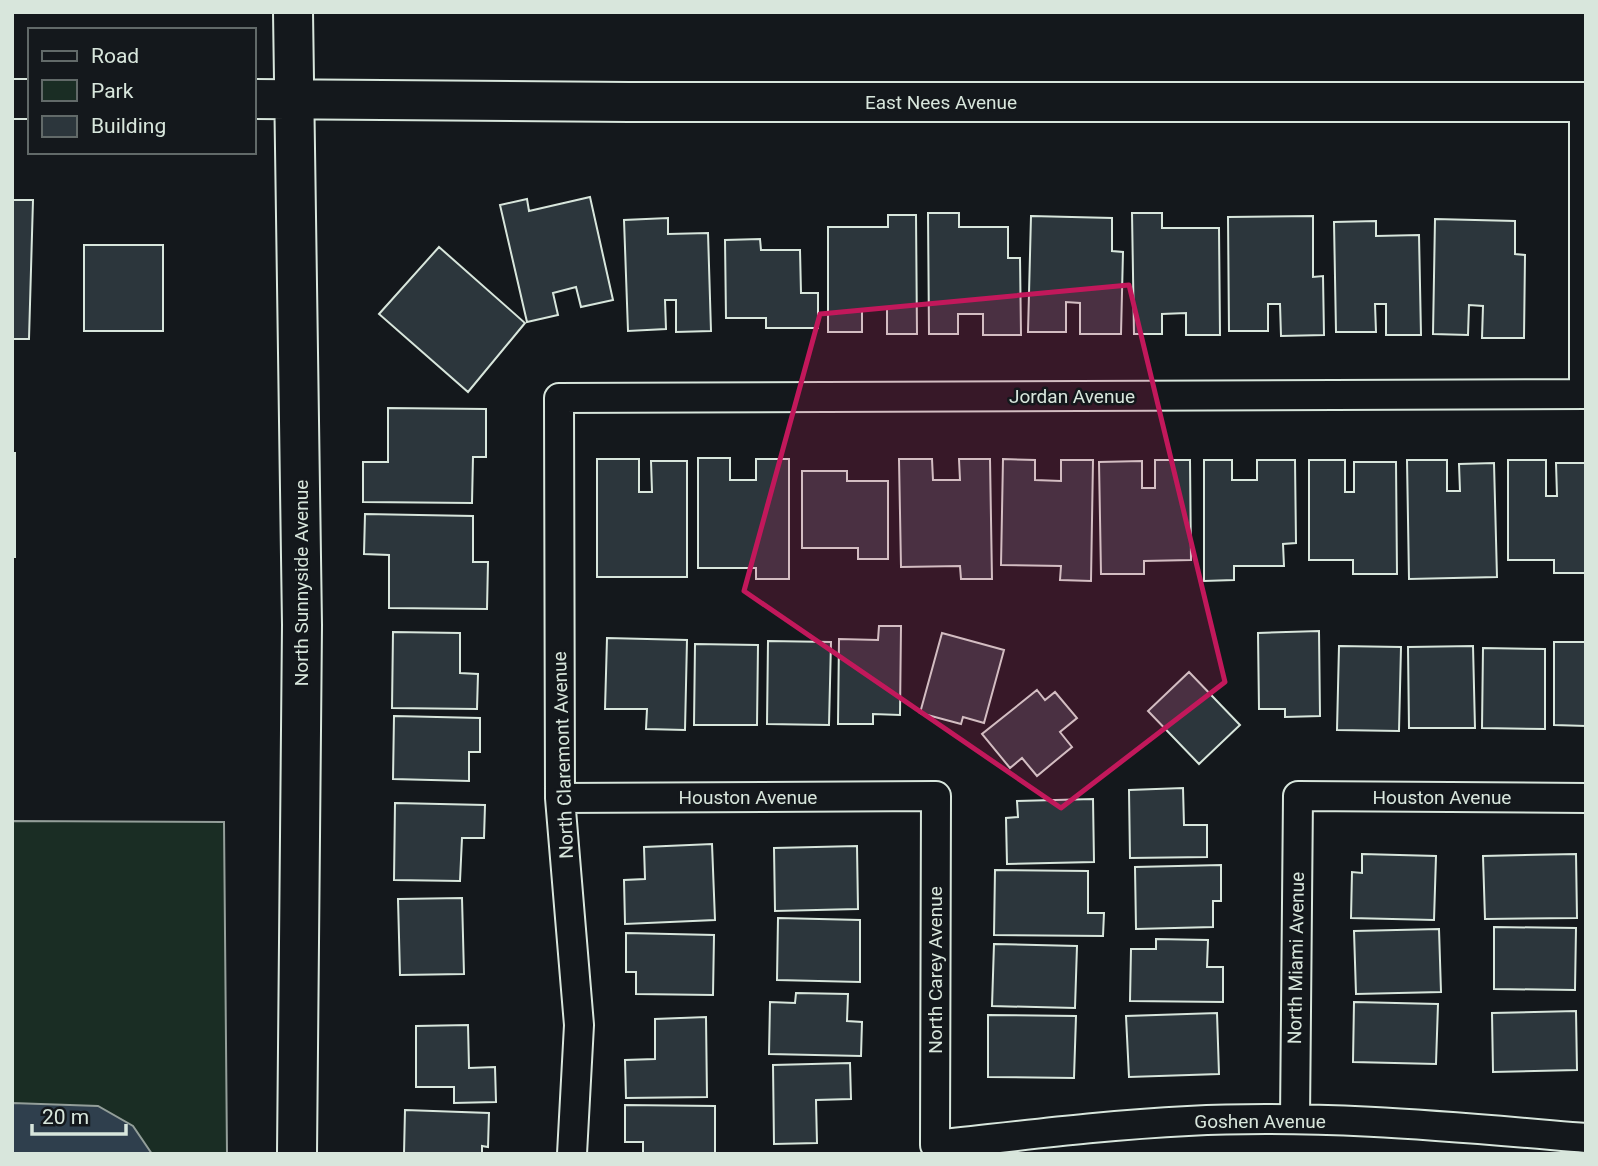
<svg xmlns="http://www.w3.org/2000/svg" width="1598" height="1166" font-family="Roboto,sans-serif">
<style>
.green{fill:#1a2d24;stroke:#939e99;stroke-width:2}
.water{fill:#2f3f4d;stroke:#939e99;stroke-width:2}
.building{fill:#2c363c;stroke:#d8e6dc;stroke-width:2}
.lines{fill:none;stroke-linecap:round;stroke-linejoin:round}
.street-casing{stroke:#d8e6dc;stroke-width:32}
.secondary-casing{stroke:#d8e6dc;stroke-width:42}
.street{stroke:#14181c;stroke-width:28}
.secondary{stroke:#14181c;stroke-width:38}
.marked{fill:#c2185b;fill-opacity:0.2;stroke:#c2185b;stroke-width:5;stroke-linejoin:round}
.labels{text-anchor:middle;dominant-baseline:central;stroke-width:5;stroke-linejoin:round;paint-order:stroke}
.street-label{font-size:19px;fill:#d8e6dc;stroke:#14181c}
</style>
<rect width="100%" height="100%" fill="#14181c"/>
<path class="green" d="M 12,821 L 224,822 L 227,1154 L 12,1154 Z"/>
<path class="water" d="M 12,1103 L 98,1106 L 133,1126 L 152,1154 L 12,1154 Z"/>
<path class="building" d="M 590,197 L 613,300 L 581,307 L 576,287 L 553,293 L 558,315 L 527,322 L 500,205 L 527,199 L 529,211 Z
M 12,200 L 33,200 L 29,339 L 12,339 Z
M 928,213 L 959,213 L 959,227 L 1008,227 L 1008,258 L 1020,258 L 1021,335 L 983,335 L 983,314 L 958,314 L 958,334 L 929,334 Z
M 1132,213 L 1162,213 L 1162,228 L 1219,228 L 1220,335 L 1186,335 L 1186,313 L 1162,314 L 1162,334 L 1134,334 Z
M 888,215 L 916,215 L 917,334 L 887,334 L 887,309 L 862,309 L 862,332 L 828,332 L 828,227 L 888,227 Z
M 1031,216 L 1112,218 L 1112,251 L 1123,252 L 1121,334 L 1080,334 L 1080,303 L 1066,302 L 1066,332 L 1028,332 Z
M 1313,216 L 1313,277 L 1323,276 L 1324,335 L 1281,336 L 1280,304 L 1268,304 L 1268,331 L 1229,331 L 1228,217 Z
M 668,218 L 668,234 L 708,233 L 711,331 L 676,332 L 676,300 L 665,300 L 666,329 L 628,331 L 624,220 Z
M 1435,219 L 1515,221 L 1515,254 L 1525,255 L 1524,338 L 1482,338 L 1483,306 L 1469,305 L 1468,335 L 1433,334 Z
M 1376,221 L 1376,236 L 1419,235 L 1421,335 L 1386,335 L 1386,304 L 1375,304 L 1376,332 L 1336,332 L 1334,222 Z
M 760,239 L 761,250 L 800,250 L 801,293 L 818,293 L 818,328 L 766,328 L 766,318 L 726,318 L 725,240 Z
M 84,245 L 163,245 L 163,331 L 84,331 Z
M 439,247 L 525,323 L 468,392 L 379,314 Z
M 388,408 L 486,409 L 486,457 L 473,457 L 472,503 L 363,502 L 363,462 L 388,462 Z
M 12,453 L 15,453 L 15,557 L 12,557 Z
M 698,458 L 730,458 L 730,480 L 756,480 L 756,459 L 789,459 L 789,579 L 756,579 L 756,568 L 698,568 Z
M 597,459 L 639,459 L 639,492 L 652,492 L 651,461 L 687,461 L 687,577 L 597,577 Z
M 899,459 L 932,459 L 933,480 L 960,480 L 959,459 L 990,459 L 992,579 L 961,579 L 960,566 L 901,567 Z
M 1003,459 L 1035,460 L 1035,480 L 1061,481 L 1061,460 L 1093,460 L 1091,581 L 1060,580 L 1061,566 L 1001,565 Z
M 1155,460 L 1190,460 L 1191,560 L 1144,561 L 1144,574 L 1101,574 L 1099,462 L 1142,461 L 1142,488 L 1155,488 Z
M 1204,460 L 1232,460 L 1232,480 L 1257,480 L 1257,460 L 1295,460 L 1296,543 L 1283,544 L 1284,566 L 1234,566 L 1234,580 L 1204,581 Z
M 1309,460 L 1345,460 L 1345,492 L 1354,492 L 1354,462 L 1396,462 L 1397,574 L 1353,574 L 1353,560 L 1309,560 Z
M 1407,460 L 1447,460 L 1447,491 L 1460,491 L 1459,464 L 1494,463 L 1497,577 L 1409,579 Z
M 1508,460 L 1546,460 L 1546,496 L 1557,496 L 1556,463 L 1586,463 L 1586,573 L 1554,573 L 1554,560 L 1508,560 Z
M 802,471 L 847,471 L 847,481 L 888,481 L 888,559 L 858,559 L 858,548 L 802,548 Z
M 365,514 L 473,516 L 473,562 L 488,562 L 487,609 L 389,608 L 389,555 L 364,554 Z
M 879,626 L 901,626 L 900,715 L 873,714 L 873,724 L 838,724 L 839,639 L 878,640 Z
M 1319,631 L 1320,716 L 1285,717 L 1285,709 L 1259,709 L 1258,633 Z
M 393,632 L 460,633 L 460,673 L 478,674 L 477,709 L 392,708 Z
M 942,633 L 1004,650 L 984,723 L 963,717 L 961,724 L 920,713 Z
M 607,638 L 687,640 L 685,730 L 646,729 L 647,709 L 605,709 Z
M 768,641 L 831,642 L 829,725 L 767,724 Z
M 1554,642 L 1586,642 L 1586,726 L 1554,725 Z
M 695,644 L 758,645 L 757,725 L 694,725 Z
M 1339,646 L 1401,647 L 1399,731 L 1337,730 Z
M 1473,646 L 1475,728 L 1409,728 L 1408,647 Z
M 1483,648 L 1545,649 L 1545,729 L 1482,728 Z
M 1189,672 L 1240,725 L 1199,764 L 1148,711 Z
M 1037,690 L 1045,700 L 1055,692 L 1077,718 L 1060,732 L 1072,747 L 1037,776 L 1022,758 L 1010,768 L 982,734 Z
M 394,716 L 480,718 L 480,752 L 469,752 L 469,781 L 393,779 Z
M 1183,788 L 1184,825 L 1207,825 L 1207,857 L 1130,858 L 1129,790 Z
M 1093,799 L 1094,862 L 1007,864 L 1006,818 L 1018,817 L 1017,801 Z
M 395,803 L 485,805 L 484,838 L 462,838 L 460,881 L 394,880 Z
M 712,844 L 715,920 L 625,924 L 624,880 L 645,879 L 644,847 Z
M 857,846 L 858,909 L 775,911 L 774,848 Z
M 1362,854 L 1436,856 L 1434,920 L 1351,918 L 1352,872 L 1362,873 Z
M 1576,854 L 1577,918 L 1485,919 L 1483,856 Z
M 1221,865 L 1221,901 L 1213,901 L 1213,927 L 1136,929 L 1135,867 Z
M 995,870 L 1088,871 L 1088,913 L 1104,913 L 1103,936 L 994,935 Z
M 462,898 L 464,974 L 400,975 L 398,899 Z
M 778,918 L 860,920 L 860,982 L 777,980 Z
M 1494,927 L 1576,928 L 1575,990 L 1494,989 Z
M 1439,929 L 1441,992 L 1356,994 L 1354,931 Z
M 626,933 L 714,935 L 713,995 L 636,994 L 636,972 L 626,972 Z
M 1156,939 L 1208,940 L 1207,967 L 1223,967 L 1223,1002 L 1130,1001 L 1131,949 L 1156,949 Z
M 994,944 L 1077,946 L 1075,1008 L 992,1006 Z
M 796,993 L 848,994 L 847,1021 L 862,1022 L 861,1056 L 769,1054 L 770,1002 L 795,1003 Z
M 1354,1002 L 1438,1004 L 1436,1064 L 1353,1062 Z
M 1576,1011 L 1577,1070 L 1493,1072 L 1492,1013 Z
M 1217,1013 L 1219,1074 L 1129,1077 L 1126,1016 Z
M 988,1015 L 1076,1016 L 1074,1078 L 988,1077 Z
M 706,1017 L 707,1097 L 626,1098 L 625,1060 L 655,1059 L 655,1019 Z
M 468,1025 L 469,1068 L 495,1067 L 496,1102 L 454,1103 L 454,1087 L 416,1087 L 416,1026 Z
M 850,1063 L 851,1099 L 816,1100 L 817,1143 L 774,1144 L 773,1065 Z
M 625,1105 L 715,1106 L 715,1154 L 643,1154 L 643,1142 L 625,1142 Z
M 405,1110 L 489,1113 L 488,1147 L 482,1146 L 482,1154 L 404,1154 Z"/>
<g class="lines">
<g class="street-casing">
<path id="street" d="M 1584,394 L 1584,102
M 560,798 L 936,796 L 935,1145 C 1019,1136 1104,1125 1188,1121 C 1321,1114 1454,1127 1586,1138
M 1295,1119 L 1298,796 L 1586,798
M 572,1154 L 579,1025 L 560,798 L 559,398 L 1586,394"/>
</g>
<g class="secondary-casing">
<path id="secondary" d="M 293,12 L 302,625 L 297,1154
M 12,99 L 30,99
M 254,99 L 629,102 L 1586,102"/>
</g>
<use href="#street" class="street"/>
<use href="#secondary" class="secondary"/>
</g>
<path class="marked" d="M 1129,285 L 1225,682 L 1061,808 L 744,591 L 820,314 Z"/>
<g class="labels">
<g class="street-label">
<text x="941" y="102">East Nees Avenue</text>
<text x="1072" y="396">Jordan Avenue</text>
<text transform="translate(301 583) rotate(-90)">North Sunnyside Avenue</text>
<text transform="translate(563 755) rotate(-92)">North Claremont Avenue</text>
<text x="748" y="797">Houston Avenue</text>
<text x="1442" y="797">Houston Avenue</text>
<text transform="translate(1296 958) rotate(-89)">North Miami Avenue</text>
<text transform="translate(935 970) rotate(-90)">North Carey Avenue</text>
<text x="1260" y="1121">Goshen Avenue</text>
</g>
</g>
<rect width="1598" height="1166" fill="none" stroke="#d8e6dc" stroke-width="28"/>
<rect x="28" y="28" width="228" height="126" fill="#14181c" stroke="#626a69" stroke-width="2"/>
<rect x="42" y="51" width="35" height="10" fill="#14181c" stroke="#626a69" stroke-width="2"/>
<text x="91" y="63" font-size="21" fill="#d8e6dc">Road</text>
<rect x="42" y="80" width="35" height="21" fill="#1a2d24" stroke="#626a69" stroke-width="2"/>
<text x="91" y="98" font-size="21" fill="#d8e6dc">Park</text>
<rect x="42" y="116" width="35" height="21" fill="#2c363c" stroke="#626a69" stroke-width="2"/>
<text x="91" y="133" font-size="21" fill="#d8e6dc">Building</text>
<path d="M32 1124v10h94v-10" fill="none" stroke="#d8e6dc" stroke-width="3.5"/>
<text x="42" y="1124" font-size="21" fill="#d8e6dc" stroke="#14181c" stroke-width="5" paint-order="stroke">20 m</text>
</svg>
